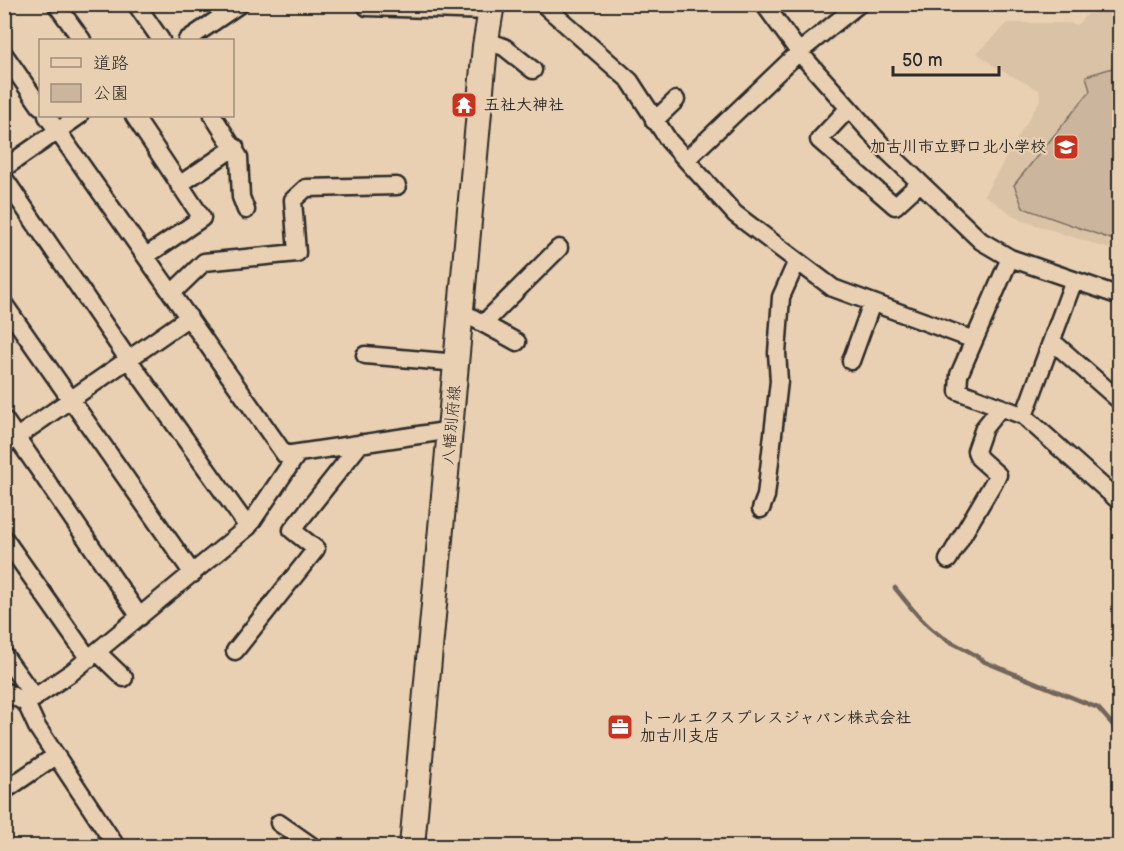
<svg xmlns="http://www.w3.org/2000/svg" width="1124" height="851" font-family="'Balsamiq Sans','Klee One',sans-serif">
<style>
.built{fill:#dac2a7}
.green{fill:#cbb59c;stroke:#7b7064;stroke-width:1.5}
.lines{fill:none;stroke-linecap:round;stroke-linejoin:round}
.stream{stroke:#71665c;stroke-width:4.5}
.minor-casing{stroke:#2b2b2b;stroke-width:21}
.secondary-casing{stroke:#2b2b2b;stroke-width:28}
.minor{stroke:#ead0b2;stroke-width:16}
.secondary{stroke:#ead0b2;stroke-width:24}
.labels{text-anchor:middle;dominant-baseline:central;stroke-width:4.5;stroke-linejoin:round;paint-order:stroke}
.poi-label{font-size:16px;font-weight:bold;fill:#2b2b2b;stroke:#ead0b2;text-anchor:start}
.street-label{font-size:16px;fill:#2b2b2b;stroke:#ead0b2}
</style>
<rect width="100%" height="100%" fill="#ead0b2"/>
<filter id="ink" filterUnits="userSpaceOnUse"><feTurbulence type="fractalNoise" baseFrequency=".0167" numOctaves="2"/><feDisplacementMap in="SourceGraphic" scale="12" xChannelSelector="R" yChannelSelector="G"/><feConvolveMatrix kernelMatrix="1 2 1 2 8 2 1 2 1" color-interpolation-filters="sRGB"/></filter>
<g filter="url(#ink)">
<path class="built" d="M 1117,9 L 1119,10 L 1119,252 L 1020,220 L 984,195 L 1040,100 L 1039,90 L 997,68 L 977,53 L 1007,23 L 1068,23 L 1077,25 L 1086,15 Z"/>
<path class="green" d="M 1119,66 L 1120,66 L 1119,242 L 1023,208 L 1014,185 L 1090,91 L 1086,76 Z"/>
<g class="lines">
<path class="stream" d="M 895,588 C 910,606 924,626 944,638 C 959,647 972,651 985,662 L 1098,708 L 1120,733"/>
<g class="minor-casing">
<path id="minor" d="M 56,4 L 82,40
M 136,4 L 161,40
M 543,4 L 630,81 L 669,141 L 735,214 L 833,288 L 974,340
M 764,4 L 799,52 L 888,152 L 981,241 L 1010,258 L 1120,296
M 1119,4 L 1120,5
M 367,7 L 490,11
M 187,40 L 240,4
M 485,40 L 504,47 L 533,70
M 4,54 L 40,106
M 849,108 L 819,140 L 895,206 L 920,183
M 47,116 L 285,455 L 452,430
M 134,116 L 202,218 L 146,256
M 213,116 L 239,157 L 241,197 L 246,210
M 654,121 L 676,100
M 687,159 L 799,52 L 859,4
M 4,168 L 79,116
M 4,178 L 128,359 L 248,527
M 179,185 L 235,147
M 1010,258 L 959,375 L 958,391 L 1024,416
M 1074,280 L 1024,416 L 1120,502
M 172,293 L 204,262 L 297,253 L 293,200 L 306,188 L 397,186
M 4,304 L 193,574
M 462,312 L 517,342
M 488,326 L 490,317 L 559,248
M 1052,341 L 1120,401
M 365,355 L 458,363
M 851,361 L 872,303
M 4,419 L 140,617
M 4,446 L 189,317
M 761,509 L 766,496 L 779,381 L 777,353 L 781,297 L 797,261
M 4,538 L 89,659
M 948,560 L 998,475 L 979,458 L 976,451 L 984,428 L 1001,407
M 235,651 L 316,549 L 292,530 L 361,443
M 97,652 L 124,678
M 4,655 L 35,698
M 4,691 L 26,703 L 37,727 L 116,846
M 26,703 L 72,672 L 248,527 L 298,453
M 4,791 L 55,756
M 279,823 L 312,846"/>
</g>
<g class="secondary-casing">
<path id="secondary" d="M 412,846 L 485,46 L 492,4"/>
</g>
<use href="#minor" class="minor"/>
<use href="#secondary" class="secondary"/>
</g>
</g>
<defs>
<g id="temple-square" transform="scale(1.35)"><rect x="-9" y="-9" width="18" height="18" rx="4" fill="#c8321e" stroke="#ead0b2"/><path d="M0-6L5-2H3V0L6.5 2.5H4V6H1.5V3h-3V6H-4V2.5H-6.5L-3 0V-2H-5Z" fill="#fff"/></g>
<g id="school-square" transform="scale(1.35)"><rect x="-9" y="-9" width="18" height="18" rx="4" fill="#c8321e" stroke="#ead0b2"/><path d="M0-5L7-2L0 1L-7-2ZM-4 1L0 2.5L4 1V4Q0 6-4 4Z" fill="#fff"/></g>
<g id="office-square" transform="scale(1.35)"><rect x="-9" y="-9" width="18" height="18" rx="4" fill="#c8321e" stroke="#ead0b2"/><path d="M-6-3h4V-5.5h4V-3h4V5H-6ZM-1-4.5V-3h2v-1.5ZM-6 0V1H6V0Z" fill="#fff"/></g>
</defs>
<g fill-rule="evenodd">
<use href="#temple-square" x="464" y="105"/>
<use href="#school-square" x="1066" y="147"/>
<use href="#office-square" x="620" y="727"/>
</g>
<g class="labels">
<g class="poi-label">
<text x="484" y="105">五社大神社</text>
<text x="1046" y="147" text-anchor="end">加古川市立野口北小学校</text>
<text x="640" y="718">トールエクスプレスジャパン株式会社<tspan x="640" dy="18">加古川支店</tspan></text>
</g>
<g class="street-label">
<text transform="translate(452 425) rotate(-85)">八幡別府線</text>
</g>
</g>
<rect width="1124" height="851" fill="none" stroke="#ead0b2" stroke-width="24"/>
<rect x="12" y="12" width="1100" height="827" fill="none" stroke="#2b2b2b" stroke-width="2" filter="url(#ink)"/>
<rect x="39" y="39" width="195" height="78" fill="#ead0b2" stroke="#9e8e7c" stroke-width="1.5"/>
<rect x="51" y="58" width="30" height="9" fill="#ead0b2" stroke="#9e8e7c" stroke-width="1.5"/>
<text x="93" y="69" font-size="18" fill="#2b2b2b">道路</text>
<rect x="51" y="84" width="30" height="18" fill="#cbb59c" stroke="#9e8e7c" stroke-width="1.5"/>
<text x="93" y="99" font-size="18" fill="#2b2b2b">公園</text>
<path d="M893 66v9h106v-9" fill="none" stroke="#2b2b2b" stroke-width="3"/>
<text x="902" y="66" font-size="18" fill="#2b2b2b" stroke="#ead0b2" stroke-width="4.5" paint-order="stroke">50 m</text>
</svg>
